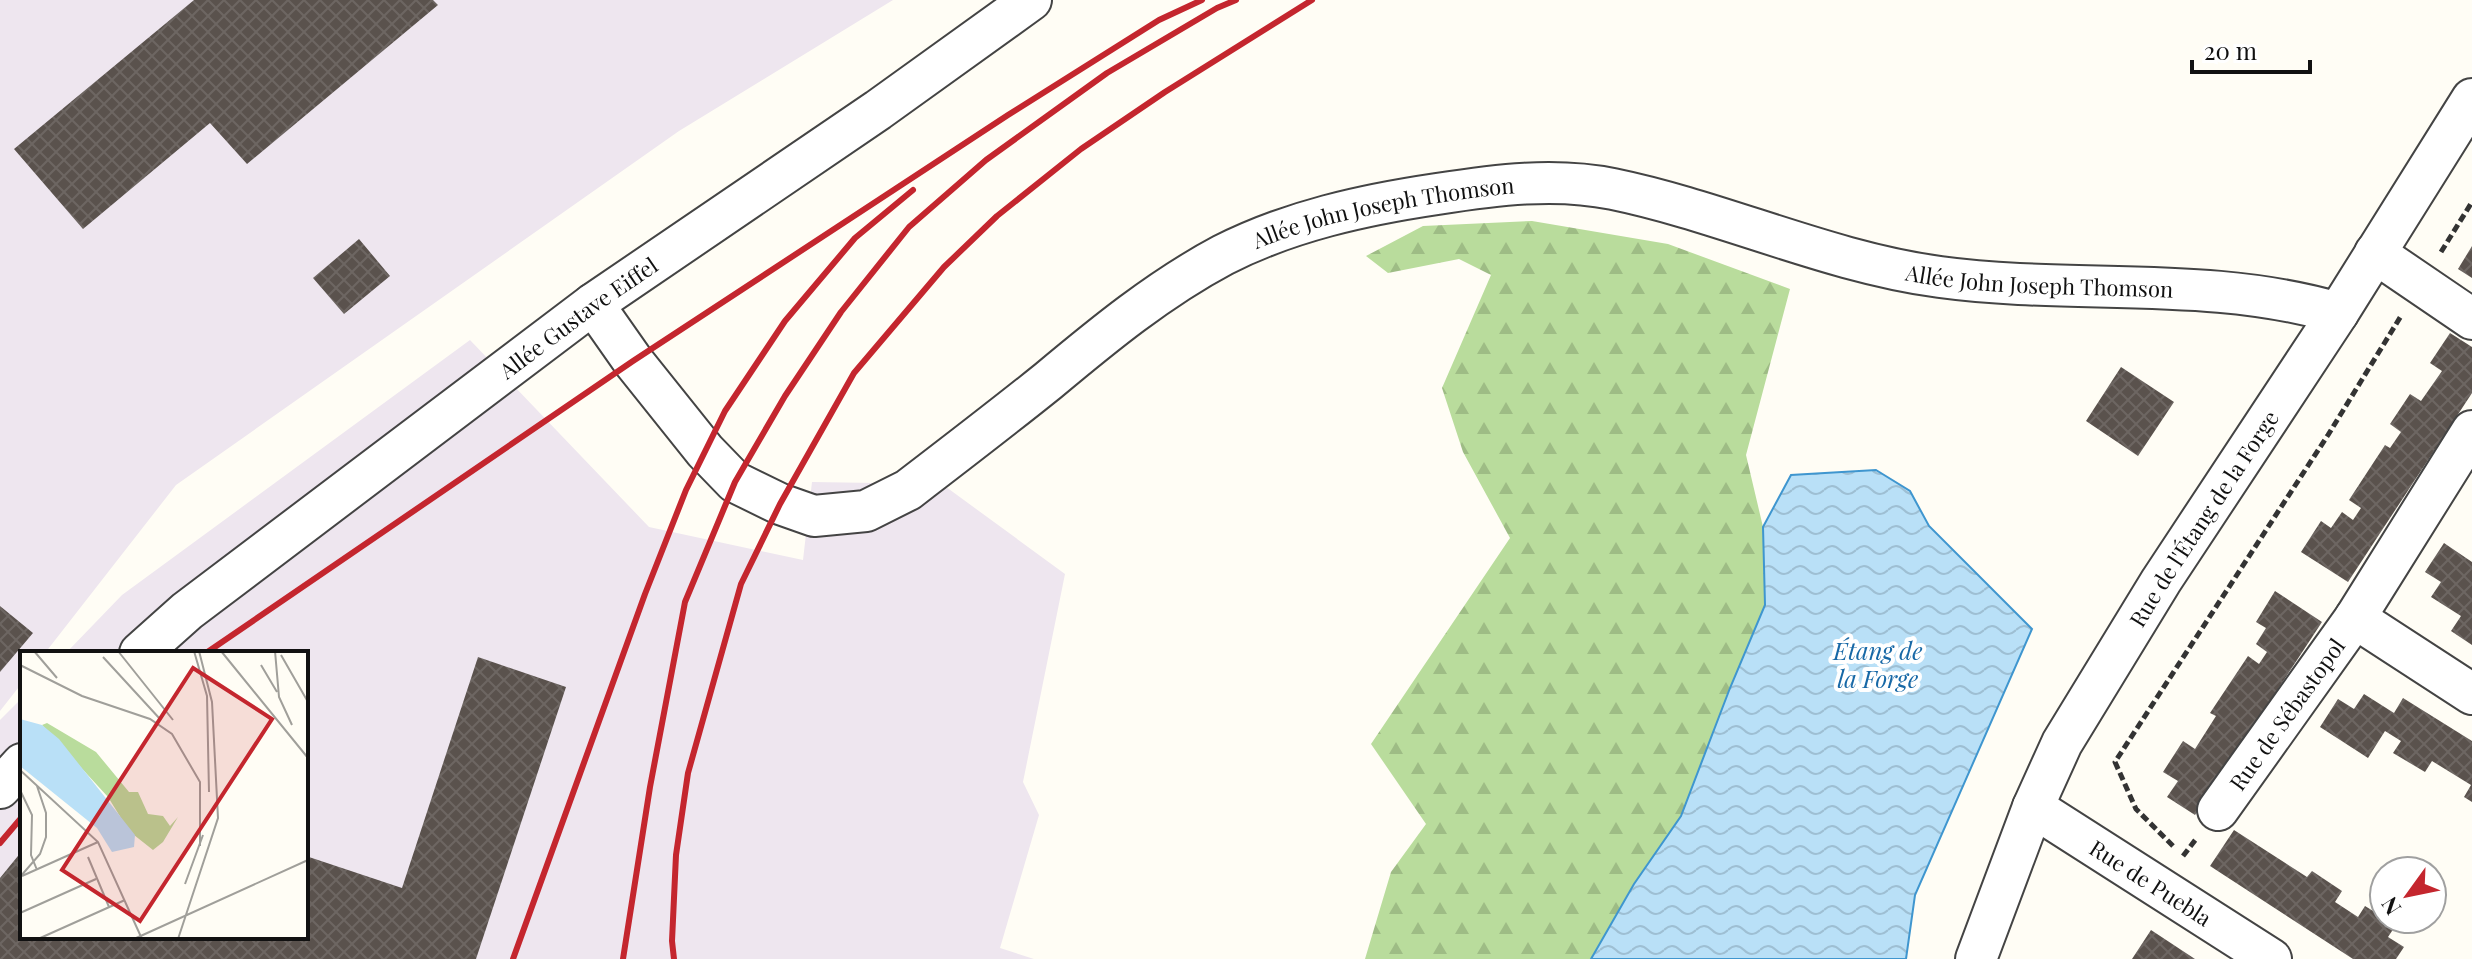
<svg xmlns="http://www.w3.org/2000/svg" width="2472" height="959" font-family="'Playfair Display',serif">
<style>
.industrial{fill:#eee6ef}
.forest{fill:url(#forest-firs)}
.water{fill:url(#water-waves);stroke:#3f96cf;stroke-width:2}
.building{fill:url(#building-cross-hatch)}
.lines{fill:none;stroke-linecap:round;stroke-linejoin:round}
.minor-casing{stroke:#444;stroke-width:44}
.path{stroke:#333;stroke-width:5;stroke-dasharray:8 4;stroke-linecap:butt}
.minor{stroke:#fff;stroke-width:40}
.rail{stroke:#c4262e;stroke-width:6}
.labels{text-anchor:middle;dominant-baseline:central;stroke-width:8;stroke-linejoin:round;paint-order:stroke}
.street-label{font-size:22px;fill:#111;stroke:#fff}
.water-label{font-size:24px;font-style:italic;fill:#1768a6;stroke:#fff}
.inset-road{fill:none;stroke:#a09f9a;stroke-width:2}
.view{fill:#c4262e;fill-opacity:0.15;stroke:#c4262e;stroke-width:4}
.inset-edge{fill:none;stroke:#111;stroke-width:4}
</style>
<defs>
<pattern id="forest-firs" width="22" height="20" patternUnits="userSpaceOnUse" patternTransform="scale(2)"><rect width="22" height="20" fill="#b9dc9c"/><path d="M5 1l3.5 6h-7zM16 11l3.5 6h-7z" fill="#9ebc85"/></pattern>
<pattern id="water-waves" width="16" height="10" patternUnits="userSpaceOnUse" patternTransform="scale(2)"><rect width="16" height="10" fill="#b9e0f7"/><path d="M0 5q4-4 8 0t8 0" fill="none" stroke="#9ebfd3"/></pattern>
<pattern id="building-cross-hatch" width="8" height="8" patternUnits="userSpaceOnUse" patternTransform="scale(2)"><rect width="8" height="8" fill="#5a524d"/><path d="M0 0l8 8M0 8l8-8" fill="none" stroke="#6d6662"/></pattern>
</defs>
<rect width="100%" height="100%" fill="#fffdf5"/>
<path class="industrial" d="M 0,0 L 893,0 L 679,131 L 176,485 L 45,653 L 22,653 L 22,683 L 0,711 Z
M 470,340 L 649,527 L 803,560 L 812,482 L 942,484 L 1065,574 L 1023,782 L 1039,815 L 1000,948 L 1034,959 L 0,959 L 0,720 L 22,698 L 22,937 L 306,937 L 306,653 L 66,653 L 122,595 Z"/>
<path class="forest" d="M 1532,221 L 1668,244 L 1790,289 L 1746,455 L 1763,527 L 1765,605 L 1730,688 L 1681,816 L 1634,884 L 1591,959 L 1365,959 L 1391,872 L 1426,824 L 1371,744 L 1510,538 L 1463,452 L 1442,388 L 1491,275 L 1459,259 L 1388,273 L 1366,256 L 1423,226 Z"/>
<path class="water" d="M 1876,470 L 1910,491 L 1929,526 L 2032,629 L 1915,895 L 1906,959 L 1591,959 L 1634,884 L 1681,816 L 1730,688 L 1765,605 L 1763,527 L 1791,475 Z"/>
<path class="building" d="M 194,0 L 433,0 L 438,5 L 247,164 L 210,123 L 83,229 L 14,149 Z
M 359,239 L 390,276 L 344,314 L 313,278 Z
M 2472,246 L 2472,278 L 2458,269 Z
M 2450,333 L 2472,347 L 2472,393 L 2348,582 L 2301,552 L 2321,521 L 2331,528 L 2342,512 L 2353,520 L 2361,508 L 2349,500 L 2385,445 L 2390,448 L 2401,432 L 2390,424 L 2410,394 L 2421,401 L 2442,371 L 2430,363 Z
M 2121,367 L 2174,402 L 2138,456 L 2086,421 Z
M 2444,543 L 2472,562 L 2472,645 L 2451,631 L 2461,616 L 2431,597 L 2441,582 L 2425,572 Z
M 2275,591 L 2322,622 L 2195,815 L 2167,797 L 2178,781 L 2163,772 L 2183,741 L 2195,749 L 2216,716 L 2210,713 L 2248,656 L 2259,664 L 2267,652 L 2256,644 L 2266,628 L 2256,622 Z
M 0,606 L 33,633 L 0,672 Z
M 478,657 L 566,687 L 476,959 L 0,959 L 0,878 L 22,851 L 22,937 L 306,937 L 306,856 L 402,888 Z
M 2364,694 L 2394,713 L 2403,698 L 2472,741 L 2472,802 L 2464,797 L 2471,785 L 2432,761 L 2425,772 L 2393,753 L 2401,741 L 2385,731 L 2368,758 L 2320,727 L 2338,699 L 2354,709 Z
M 2234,830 L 2307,877 L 2312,871 L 2342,891 L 2335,902 L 2358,917 L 2365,906 L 2396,925 L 2388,937 L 2404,947 L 2396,959 L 2353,959 L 2210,866 Z
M 2151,930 L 2195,959 L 2132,959 Z"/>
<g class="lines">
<g class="minor-casing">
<g id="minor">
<path d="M 2375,253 L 2472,319"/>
<path id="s1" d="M 593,304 L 633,361 L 705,451 L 735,482 L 780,504 L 814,516 L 866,511 L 908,490 C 955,454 1002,418 1048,381 C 1103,335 1159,289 1223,255 C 1290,221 1363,205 1437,194 C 1495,185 1555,177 1613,189 C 1724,212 1828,262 1940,277 C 2072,295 2209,275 2338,313"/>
<path d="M 2355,618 L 2472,694"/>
<path id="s2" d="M 140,653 L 187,611 L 593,304 L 878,110 L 1031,0"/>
<path d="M 0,788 L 22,764"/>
<path id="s3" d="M 2033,807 L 2271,959"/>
<path id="s4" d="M 2218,810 L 2355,618 L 2472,431"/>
<path id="s5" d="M 1976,959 L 2033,807 L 2062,743 L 2161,581 L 2338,313 L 2472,99"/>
</g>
</g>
<path class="path" d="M 2441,252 L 2472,202
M 2173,846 L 2136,809 L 2115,762 L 2328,435 L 2401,316
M 2183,856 L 2196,839"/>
<use href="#minor" class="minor"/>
<path class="rail" d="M 206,653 L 633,361 L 1008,115 L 1159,20 L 1202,0
M 0,843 L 22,817
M 513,959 L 645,594 L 686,490 L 725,411 L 785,321 L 855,238 L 913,190
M 623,959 L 650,787 L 685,602 L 735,482 L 785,396 L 841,312 L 909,227 L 986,160 L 1107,73 L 1217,8 L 1236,0
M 674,959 L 672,941 L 676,855 L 688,773 L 741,584 L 780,504 L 854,373 L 944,267 L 997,216 L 1081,149 L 1165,92 L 1312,0"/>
</g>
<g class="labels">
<g class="street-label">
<text stroke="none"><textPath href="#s1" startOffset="974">Allée John Joseph Thomson</textPath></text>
<text stroke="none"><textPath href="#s1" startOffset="1646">Allée John Joseph Thomson</textPath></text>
<text stroke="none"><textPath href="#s2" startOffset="552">Allée Gustave Eiffel</textPath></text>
<text stroke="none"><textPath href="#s5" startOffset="498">Rue de l'Étang de la Forge</textPath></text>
<text stroke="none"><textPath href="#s4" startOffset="118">Rue de Sébastopol</textPath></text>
<text stroke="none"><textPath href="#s3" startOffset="140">Rue de Puebla</textPath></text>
</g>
<g class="water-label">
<text x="1878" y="650">Étang de<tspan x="1878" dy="28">la Forge</tspan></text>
</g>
</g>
<g transform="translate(20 651)">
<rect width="288" height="288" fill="#fffdf5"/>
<path d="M 27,72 L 76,101 L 109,141 L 118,141 L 128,163 L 143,165 L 150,175 L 158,166 L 143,191 L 133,199 L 109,180 L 88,146 L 22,74 Z" fill="#b9dc9c"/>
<path d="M 0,68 L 22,74 L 39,88 L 115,184 L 114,196 L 92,201 L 77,177 L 0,115 Z" fill="#b9e0f7"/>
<path class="inset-road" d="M 14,0 L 37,27M 98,0 L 153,69M 174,0 L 187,45 L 189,141M 201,0 L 288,107M 255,0 L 259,46 L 272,74M 261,4 L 288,51M 83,6 L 140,68M 0,14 L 62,45 L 130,68 L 152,83 L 180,131 L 180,195M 241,14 L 257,41M 0,119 L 78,191 L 122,288M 0,139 L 12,164 L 11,204 L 17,219M 68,206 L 89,256M 2,225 L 78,191M 0,226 L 20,203 L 26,186 L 26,162 L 17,135M 165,233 L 183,184M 0,262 L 76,228M 18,288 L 105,249M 114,288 L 288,209M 158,288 L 198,167 L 192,51 L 179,0"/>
<path class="view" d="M 173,17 L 252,68 L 120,270 L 42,219 Z"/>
<rect width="288" height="288" class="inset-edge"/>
</g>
<g transform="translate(2408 895) rotate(237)"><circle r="38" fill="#ffffff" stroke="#a0a0a0" stroke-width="2"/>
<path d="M0-6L14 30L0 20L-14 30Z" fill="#c4262e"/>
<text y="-12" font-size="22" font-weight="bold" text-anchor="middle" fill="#111111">N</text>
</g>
<path d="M2192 60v12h118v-12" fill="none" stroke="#111111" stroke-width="4"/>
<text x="2204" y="60" font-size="24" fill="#111111" stroke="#ffffff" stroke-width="6" paint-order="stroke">20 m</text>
</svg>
